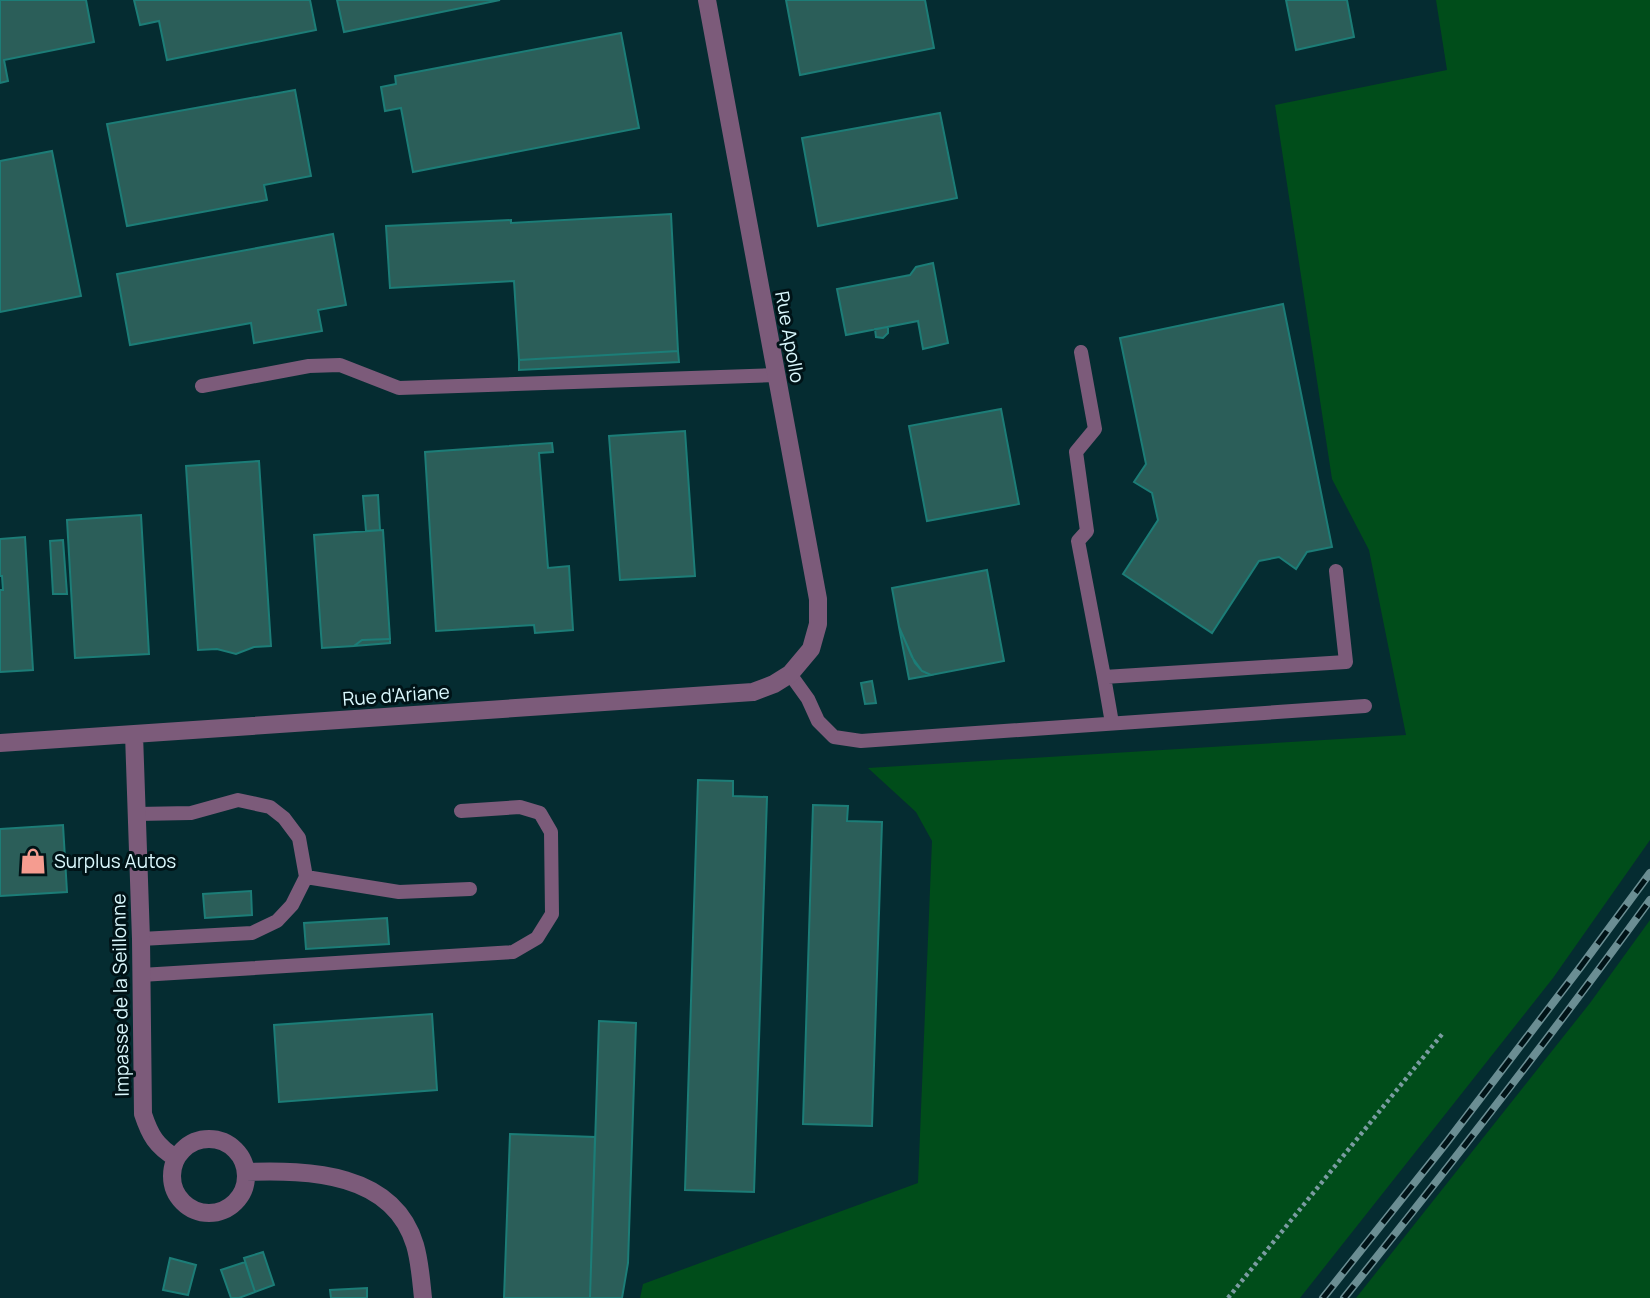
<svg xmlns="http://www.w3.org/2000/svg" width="1650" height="1298" font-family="Manrope,sans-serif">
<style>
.green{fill:#004d1a}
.building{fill:#2b5e59;stroke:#1c7d77;stroke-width:2}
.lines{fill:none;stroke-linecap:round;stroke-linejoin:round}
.path{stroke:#7a9ca1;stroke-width:4.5;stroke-dasharray:3.5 3.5;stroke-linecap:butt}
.lane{stroke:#7c5b7a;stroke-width:14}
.street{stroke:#7c5b7a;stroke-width:18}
.rail-casing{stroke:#6b8e93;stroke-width:8}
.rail{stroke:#001317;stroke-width:5;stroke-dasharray:16;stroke-linecap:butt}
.labels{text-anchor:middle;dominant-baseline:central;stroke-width:6;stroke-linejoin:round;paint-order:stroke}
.street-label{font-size:19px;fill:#dbf9fe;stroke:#001317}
.poi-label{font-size:19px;fill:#dbf9fe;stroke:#001317;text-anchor:start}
</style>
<rect width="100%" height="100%" fill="#052c31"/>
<path class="green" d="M 1436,0 L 1650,0 L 1650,840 L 1553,978 L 1300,1298 L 640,1298 L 643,1284 L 918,1183 L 932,841 L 916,812 L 868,768 L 1406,735 L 1369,550 L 1332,479 L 1275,105 L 1447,70 Z
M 1650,920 L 1650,1298 L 1356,1298 L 1590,1003 Z"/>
<path class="building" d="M 0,0 L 86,0 L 94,42 L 4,60 L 8,81 L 0,83 Z
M 134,0 L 310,0 L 316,30 L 167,60 L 159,21 L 140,25 Z
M 337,0 L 500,0 L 344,32 Z
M 786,0 L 925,0 L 934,48 L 800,75 Z
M 1286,0 L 1347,0 L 1354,37 L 1296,50 Z
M 621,33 L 639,128 L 413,172 L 401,108 L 385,111 L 381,87 L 396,84 L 395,76 Z
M 295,90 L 311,176 L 264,185 L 267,200 L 127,226 L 107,124 Z
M 940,113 L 957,198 L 818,226 L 802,138 Z
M 52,151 L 81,296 L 0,312 L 0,161 Z
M 671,214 L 678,351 L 519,360 L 514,281 L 390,288 L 386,226 L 511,220 L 511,223 Z
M 333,234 L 346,305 L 318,310 L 322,331 L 254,343 L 251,323 L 130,345 L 117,274 Z
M 933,263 L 948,343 L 923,349 L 918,321 L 846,335 L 837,289 L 910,275 L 916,267 Z
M 1283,304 L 1332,547 L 1307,552 L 1296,569 L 1279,557 L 1259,561 L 1212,633 L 1123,574 L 1158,520 L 1152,493 L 1134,482 L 1146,464 L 1120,338 Z
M 888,327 L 888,333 L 883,338 L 876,337 L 875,329 Z
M 678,351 L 679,362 L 519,370 L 519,360 Z
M 1001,409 L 1019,504 L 927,521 L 909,426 Z
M 685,431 L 695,576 L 620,580 L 609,436 Z
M 552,443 L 553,452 L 539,453 L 548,568 L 569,566 L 573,630 L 535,633 L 534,625 L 436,631 L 425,452 Z
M 259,461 L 271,646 L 254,647 L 236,654 L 217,649 L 198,650 L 186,466 Z
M 378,495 L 380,530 L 366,531 L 363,496 Z
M 141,515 L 149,654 L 75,658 L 67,520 Z
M 383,530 L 390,639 L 362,640 L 354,646 L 322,648 L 314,535 Z
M 25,537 L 33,670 L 0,672 L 0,590 L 3,590 L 2,576 L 0,576 L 0,539 Z
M 63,540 L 67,594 L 53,594 L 50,541 Z
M 987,570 L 1004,661 L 931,675 L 922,671 L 912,657 L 899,627 L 892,588 Z
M 899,627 L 915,663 L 922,671 L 931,675 L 909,679 Z
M 390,639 L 390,643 L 354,646 L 362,640 Z
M 872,681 L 876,703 L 865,704 L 861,683 Z
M 698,780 L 733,781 L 733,796 L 767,797 L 754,1192 L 685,1190 Z
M 813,805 L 848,806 L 847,821 L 882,822 L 872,1126 L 803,1124 Z
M 63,825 L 67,892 L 0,896 L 0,829 Z
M 251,891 L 252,915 L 205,918 L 203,894 Z
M 387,918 L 389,944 L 306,949 L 304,923 Z
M 432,1014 L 437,1090 L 279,1102 L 274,1025 Z
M 599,1021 L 636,1023 L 628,1263 L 622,1298 L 590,1298 Z
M 510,1134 L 595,1137 L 590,1298 L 504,1298 Z
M 263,1252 L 274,1285 L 255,1292 L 244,1258 Z
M 170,1258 L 196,1265 L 188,1295 L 163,1290 Z
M 245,1262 L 255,1292 L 239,1298 L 231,1298 L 221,1270 Z
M 367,1288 L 367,1298 L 331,1298 L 330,1290 Z"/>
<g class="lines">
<path class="path" d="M 1228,1298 L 1443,1033"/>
<path class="lane" d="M 1081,352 L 1095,429 L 1076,452 L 1087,531 L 1078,541 L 1104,677 L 1346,662 L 1336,571
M 202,386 L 309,366 L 340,365 L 399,388 L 775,375
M 790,674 L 808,699 L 818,721 L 834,737 L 861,741 L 1365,706
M 1104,677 L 1112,723
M 137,814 L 191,813 L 238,800 L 270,807 L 284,818 L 299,838 L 306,877 L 292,905 L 277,921 L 252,933 L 141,939
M 306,877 L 399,892 L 470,889
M 141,975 L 513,952 L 537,938 L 552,914 L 551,832 L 540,813 L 520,807 L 461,811"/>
<path class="street" d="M 134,734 L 141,939 L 143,1114 C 150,1135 156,1146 176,1158
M 0,743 L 753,692 L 774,684 L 790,674 L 811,649 L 818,624 L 818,599 L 707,0
M172 1176a37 37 0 1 1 74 0a37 37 0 1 1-74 0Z
M 246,1172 C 309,1170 393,1172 415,1245 C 420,1262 421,1280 423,1298"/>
<g class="rail-casing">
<path id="rail" d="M 1323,1298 L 1447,1142 L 1582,965 L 1650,873
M 1344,1298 C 1449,1167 1552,1035 1650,900"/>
</g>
<use href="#rail" class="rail"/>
</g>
<defs>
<g id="shop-bare" transform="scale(2.1)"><path d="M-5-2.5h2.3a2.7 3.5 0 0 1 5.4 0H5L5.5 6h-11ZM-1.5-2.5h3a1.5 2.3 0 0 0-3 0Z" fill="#f59c90" stroke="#001317" stroke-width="2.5" paint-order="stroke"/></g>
</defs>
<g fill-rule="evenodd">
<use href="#shop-bare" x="33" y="861"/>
</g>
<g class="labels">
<g class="street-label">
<text transform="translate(790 337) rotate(80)">Rue Apollo</text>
<text transform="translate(396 695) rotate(-4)">Rue d'Ariane</text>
<text transform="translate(120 995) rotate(-91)">Impasse de la Seillonne</text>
</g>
<g class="poi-label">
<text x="54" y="861">Surplus Autos</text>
</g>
</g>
</svg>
